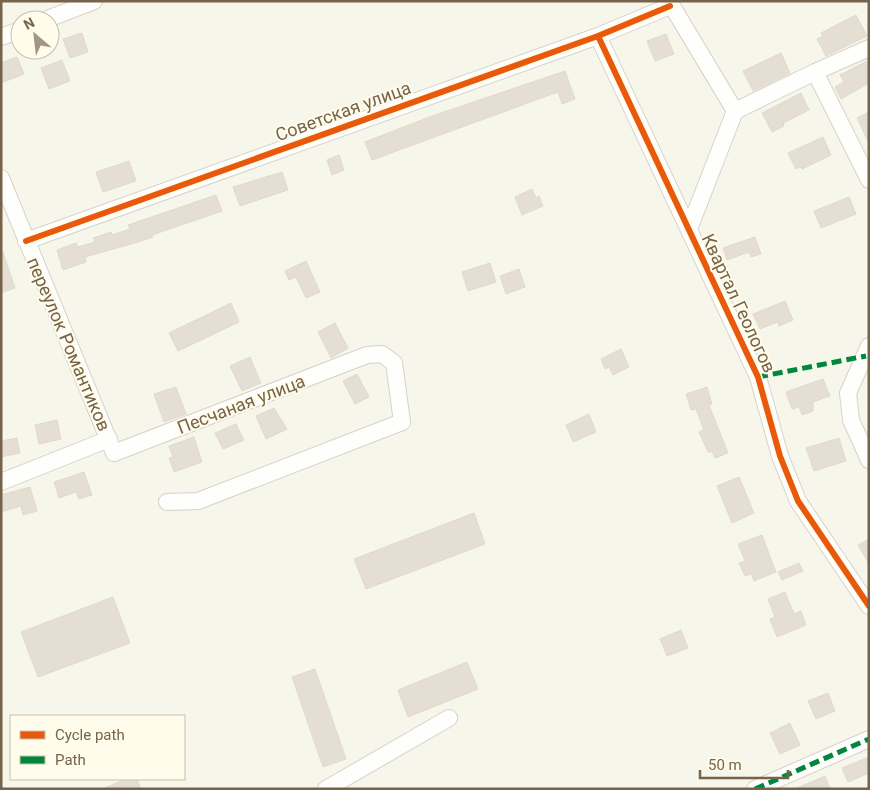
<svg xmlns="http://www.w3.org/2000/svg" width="870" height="790" font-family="Roboto,sans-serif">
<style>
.building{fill:#e4dfd2;stroke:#e0dacd}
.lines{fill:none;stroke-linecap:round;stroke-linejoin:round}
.minor-casing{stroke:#d6d3c9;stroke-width:18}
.minor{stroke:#fefefc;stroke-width:16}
.quiet{stroke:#00873e;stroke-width:5;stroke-dasharray:10 5;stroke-linecap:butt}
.cycleway-casing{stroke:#fffcec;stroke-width:9}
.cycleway{stroke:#e8590c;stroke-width:6}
.labels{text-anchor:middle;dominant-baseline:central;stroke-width:4;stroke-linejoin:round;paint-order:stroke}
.street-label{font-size:18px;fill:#776349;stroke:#fffcec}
</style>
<rect width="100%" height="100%" fill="#f7f6eb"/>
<path class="building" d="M 856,15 L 867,36 L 826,56 L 817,39 L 823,36 L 821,33 Z
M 82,33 L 88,52 L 70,58 L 63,39 Z
M 666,34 L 674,54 L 655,61 L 647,41 Z
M 781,53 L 790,73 L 753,91 L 743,71 Z
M 17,57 L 24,74 L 1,83 L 1,63 Z
M 62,60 L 70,81 L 49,89 L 41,68 Z
M 869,60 L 869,83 L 841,99 L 835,87 L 844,82 L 840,75 Z
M 565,71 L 575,99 L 562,104 L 558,92 L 372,160 L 365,142 L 432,116 Z
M 801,93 L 809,110 L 783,123 L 784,126 L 772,132 L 762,113 Z
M 869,112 L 869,143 L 857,118 Z
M 823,137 L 831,155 L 802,169 L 800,167 L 796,169 L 788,153 Z
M 339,155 L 344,170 L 332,175 L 327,160 Z
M 129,161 L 136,181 L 103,192 L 96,172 Z
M 282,172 L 288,190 L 240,206 L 233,187 Z
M 532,189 L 536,198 L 539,196 L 543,206 L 522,215 L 515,197 Z
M 216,195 L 222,211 L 152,235 L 153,237 L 135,243 L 85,257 L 86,262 L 63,270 L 57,250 L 76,243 L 78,247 L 95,242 L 93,238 L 111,232 L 112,235 L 130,229 L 128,225 Z
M 849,197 L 856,214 L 821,228 L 814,211 Z
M 755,237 L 761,254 L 751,257 L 749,252 L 727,260 L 723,248 Z
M 1,252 L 3,252 L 15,288 L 1,293 Z
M 306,261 L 320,292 L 306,298 L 296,277 L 289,280 L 285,271 Z
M 490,263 L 496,282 L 468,291 L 462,272 Z
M 519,269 L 525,287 L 506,294 L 500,276 Z
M 785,301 L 793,320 L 779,326 L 778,322 L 760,329 L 753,314 Z
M 231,303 L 239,322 L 178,351 L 169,333 Z
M 335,323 L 348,348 L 331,358 L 318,332 Z
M 621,349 L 629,367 L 613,375 L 609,367 L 605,369 L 601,359 Z
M 250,357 L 261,383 L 242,391 L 230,366 Z
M 357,374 L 369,397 L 355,404 L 343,381 Z
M 823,379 L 830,396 L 813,402 L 813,411 L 802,415 L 799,407 L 792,409 L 786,392 Z
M 176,387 L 186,414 L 164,422 L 154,394 Z
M 707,387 L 712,404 L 709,405 L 728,453 L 715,458 L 712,452 L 708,452 L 699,432 L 704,430 L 696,409 L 691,410 L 686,394 Z
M 274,408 L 287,429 L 266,439 L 256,416 Z
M 589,414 L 596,432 L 573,442 L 566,425 Z
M 57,420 L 61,439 L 39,444 L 35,425 Z
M 236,424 L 244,440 L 223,449 L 215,433 Z
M 194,437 L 202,462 L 174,472 L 169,458 L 173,457 L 169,446 Z
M 17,438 L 20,453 L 1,457 L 1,441 Z
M 839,438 L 846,461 L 814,471 L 806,448 Z
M 84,472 L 92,495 L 79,499 L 76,492 L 59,498 L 54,482 Z
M 739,477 L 754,513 L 732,523 L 717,486 Z
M 30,487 L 37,511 L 23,515 L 21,506 L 1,512 L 1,495 Z
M 474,513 L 485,544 L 366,589 L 354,559 Z
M 762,535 L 776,572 L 754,581 L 751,574 L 745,576 L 739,563 L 745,561 L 738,544 Z
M 869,539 L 869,564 L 858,545 Z
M 799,563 L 803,571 L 782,580 L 778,572 Z
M 785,592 L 794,614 L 801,611 L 806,625 L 777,637 L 770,619 L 775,617 L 768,599 Z
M 113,597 L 130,643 L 38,677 L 21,632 Z
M 681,630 L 688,648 L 667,656 L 660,639 Z
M 467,662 L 478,689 L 408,717 L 398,690 Z
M 315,669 L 346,759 L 323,767 L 292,677 Z
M 828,693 L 835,711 L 816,719 L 808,701 Z
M 790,723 L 800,745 L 780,754 L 770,733 Z
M 869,757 L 869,773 L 848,782 L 842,768 Z
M 825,776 L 830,789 L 795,789 Z
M 126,779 L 137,779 L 141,789 L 102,789 Z"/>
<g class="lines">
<g class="minor-casing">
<path id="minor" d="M 669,1 L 735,111
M 45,20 L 94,1
M 598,36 L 758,377 L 780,456 L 798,501 L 869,606
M 1,37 L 20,30
M 869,48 L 815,72 L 869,180
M 1,178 L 114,453 L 367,355 L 382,354 L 394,363 L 402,422 L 198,501 L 167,502
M 689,229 L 735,111 L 815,72
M 26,241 L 598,36 L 670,6
M 869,346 L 848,393 L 851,420 L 869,460
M 1,482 L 109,439
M 326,789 L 449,718
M 755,789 L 869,739"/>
</g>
<use href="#minor" class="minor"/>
<path class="quiet" d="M 758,377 L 866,356
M 755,789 L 869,739"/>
<g class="cycleway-casing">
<path id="cycleway" d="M 598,36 L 758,377 L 780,456 L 798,501 L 869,606
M 26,241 L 598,36 L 670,6"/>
</g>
<use href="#cycleway" class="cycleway"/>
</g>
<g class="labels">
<g class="street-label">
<text transform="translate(343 111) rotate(-20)">Советская улица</text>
<text transform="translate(739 303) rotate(65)">Квартал Геологов</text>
<text transform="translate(69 344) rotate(67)">переулок Романтиков</text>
<text transform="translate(241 404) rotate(-21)">Песчаная улица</text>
</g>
</g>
<rect width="870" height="790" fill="none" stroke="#776349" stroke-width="5"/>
<rect x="10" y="715" width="175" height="65" fill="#fffcec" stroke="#c9bfab"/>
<rect x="20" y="731" width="25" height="8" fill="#e8590c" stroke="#c9bfab"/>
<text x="55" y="740" font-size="15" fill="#776349">Cycle path</text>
<rect x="20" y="756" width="25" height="8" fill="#00873e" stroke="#c9bfab"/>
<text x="55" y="765" font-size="15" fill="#776349">Path</text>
<g transform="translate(35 35) rotate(332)"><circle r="24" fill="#fffcec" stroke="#c9bfab"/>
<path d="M0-4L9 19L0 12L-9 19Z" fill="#a49682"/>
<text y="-8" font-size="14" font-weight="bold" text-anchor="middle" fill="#776349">N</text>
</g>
<path d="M700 770v8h88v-8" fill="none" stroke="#776349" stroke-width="2.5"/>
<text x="708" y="770" font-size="15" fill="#776349" stroke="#fffcec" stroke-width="4" paint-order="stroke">50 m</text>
</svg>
